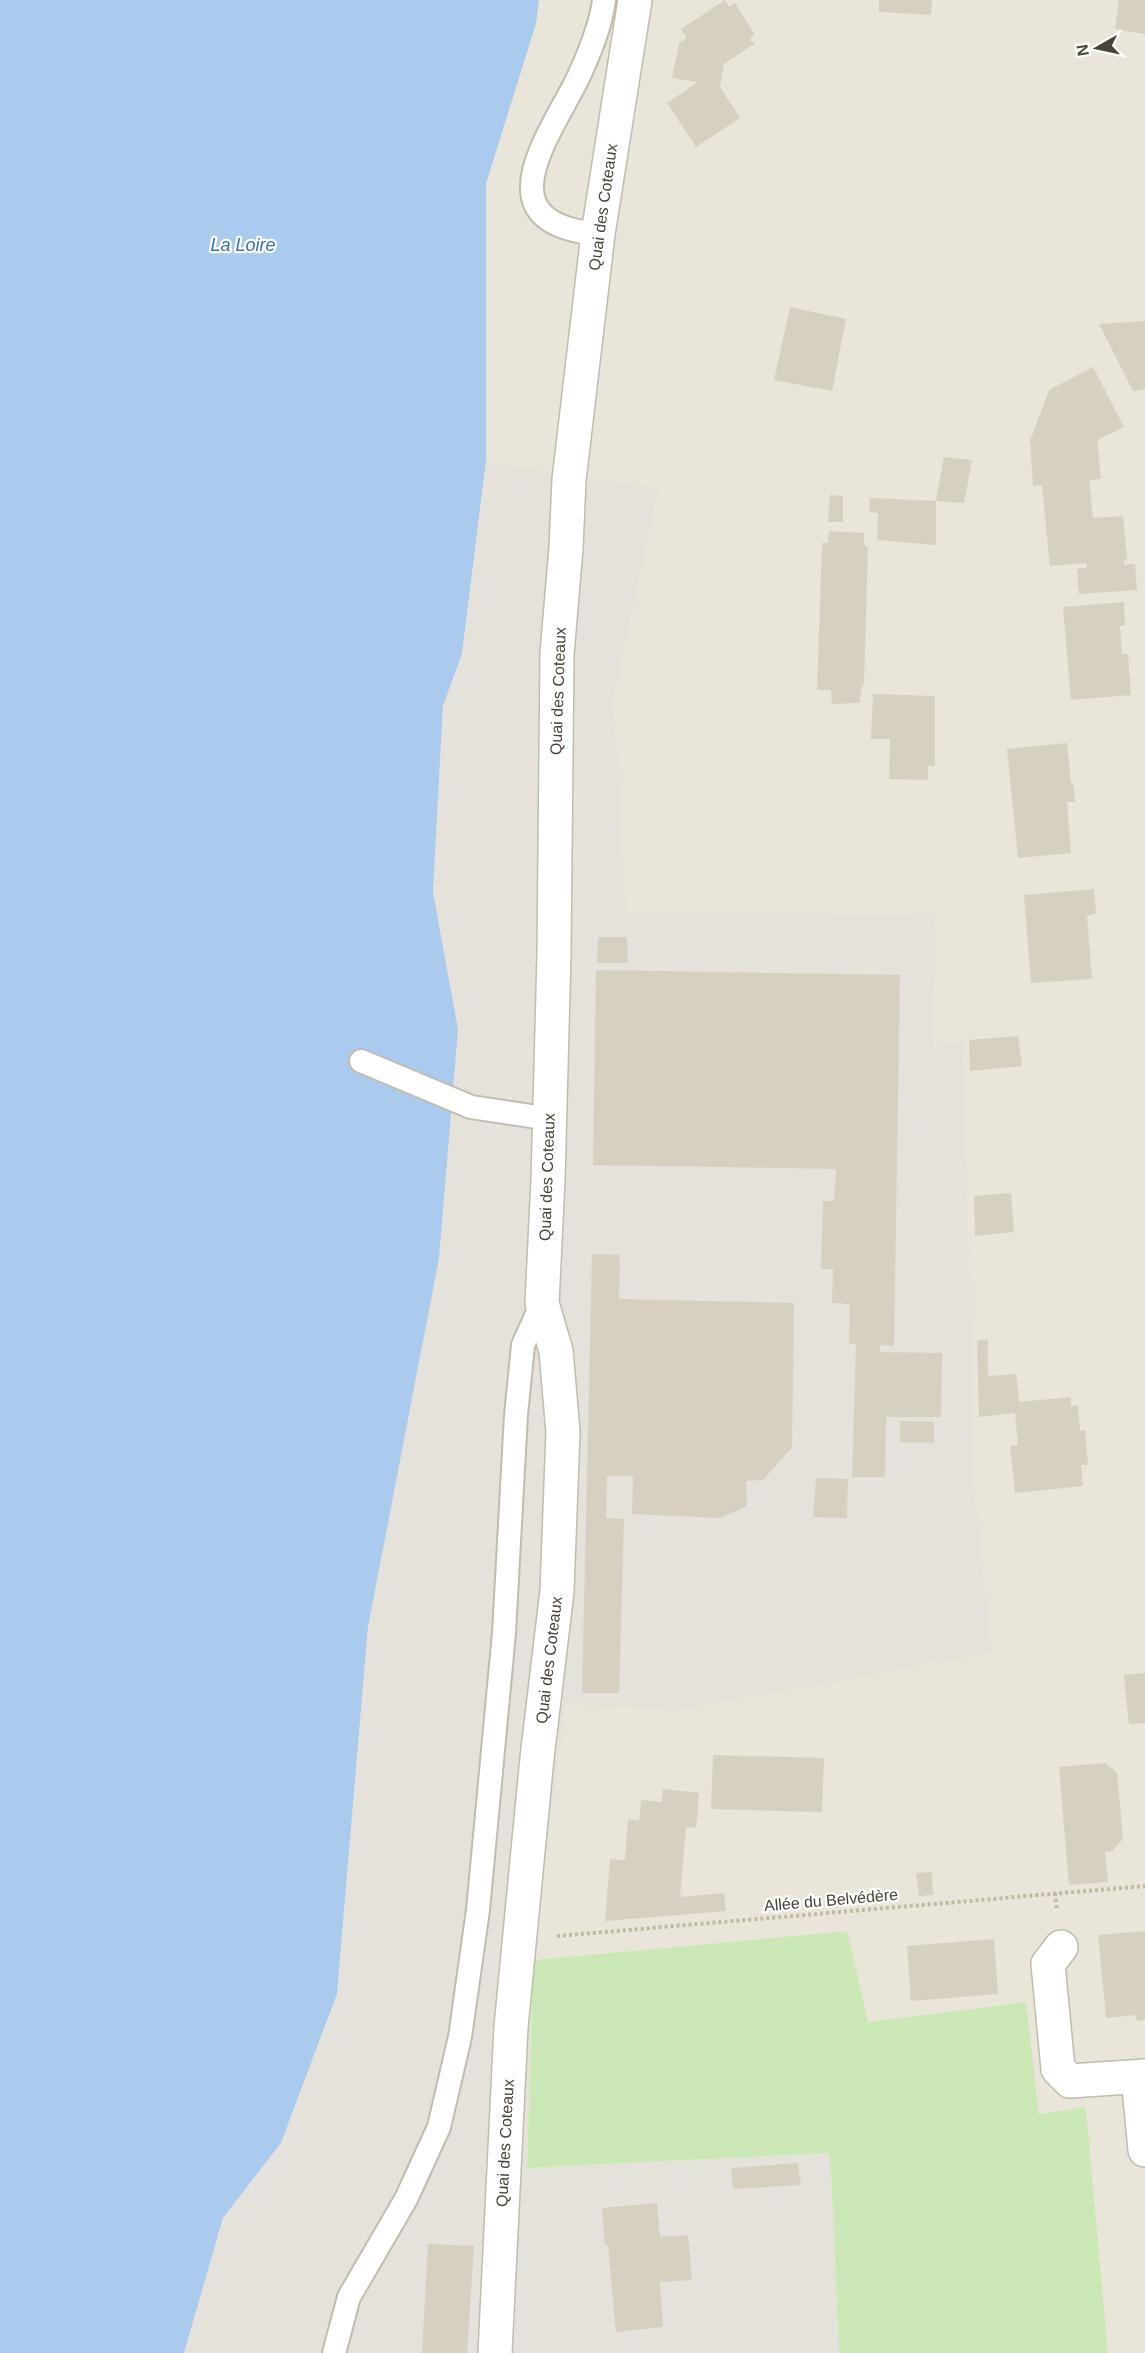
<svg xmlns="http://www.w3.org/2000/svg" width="1145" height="2353" font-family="Helvetica,sans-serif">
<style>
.residential{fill:#e9e5d9}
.industrial{fill:#e5e2dc}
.green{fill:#cce7b6}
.water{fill:#abcbee}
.building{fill:#d6d0c1}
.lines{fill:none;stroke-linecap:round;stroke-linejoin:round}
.service-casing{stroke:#c0bcae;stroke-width:26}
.minor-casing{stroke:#c0bcae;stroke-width:36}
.path{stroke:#c1b9a0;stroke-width:4;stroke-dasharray:3 3;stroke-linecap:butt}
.service{stroke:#fff;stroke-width:22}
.minor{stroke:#fff;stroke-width:33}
.labels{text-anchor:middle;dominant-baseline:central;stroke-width:4.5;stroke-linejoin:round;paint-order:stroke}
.street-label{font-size:16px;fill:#494439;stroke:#fff}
.water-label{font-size:18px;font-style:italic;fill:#3570b2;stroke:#fff}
</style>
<rect width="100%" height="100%" fill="#f5f3eb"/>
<path class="residential" d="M 539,0 L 1145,0 L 1145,2353 L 1108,2353 L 1086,2107 L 1039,2114 L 1025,2002 L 867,2022 L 847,1931 L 533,1960 L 566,1705 L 674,1711 L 993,1651 L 975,1493 L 964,1043 L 934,1048 L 936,914 L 626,912 L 614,699 L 659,489 L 486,461 L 486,184 L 536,24 Z"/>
<path class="industrial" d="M 486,461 L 659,489 L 614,699 L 626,912 L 936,914 L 934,1047 L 964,1042 L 975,1493 L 993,1652 L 674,1711 L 566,1705 L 533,1960 L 527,2168 L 830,2153 L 839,2353 L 184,2353 L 223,2218 L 281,2143 L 337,1994 L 368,1627 L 458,1030 L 433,892 L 443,706 L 462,654 Z"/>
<path class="green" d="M 847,1931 L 868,2022 L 1026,2002 L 1039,2114 L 1086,2107 L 1108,2353 L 839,2353 L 830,2153 L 527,2168 L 533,1960 Z"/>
<path class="water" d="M 0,0 L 539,0 L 536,24 L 486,184 L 486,461 L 462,654 L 443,706 L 433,892 L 458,1029 L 439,1258 L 368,1627 L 337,1994 L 281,2143 L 223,2218 L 184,2353 L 0,2353 Z"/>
<path class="building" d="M 725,0 L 729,7 L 735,3 L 755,35 L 750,38 L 754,44 L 724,64 L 720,87 L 740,118 L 696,147 L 667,103 L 698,82 L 672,78 L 679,43 L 687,38 L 681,29 Z
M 879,0 L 932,0 L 931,15 L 879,12 Z
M 1119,0 L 1145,0 L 1145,34 L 1115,29 Z
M 790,307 L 846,319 L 832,391 L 774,380 Z
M 1145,321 L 1145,389 L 1133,391 L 1099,324 Z
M 1093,367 L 1124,427 L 1097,440 L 1101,479 L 1089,480 L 1093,518 L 1123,516 L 1127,559 L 1124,559 L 1124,565 L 1135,564 L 1137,590 L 1079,594 L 1077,569 L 1087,568 L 1086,563 L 1050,566 L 1042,485 L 1033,486 L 1030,441 L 1049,390 Z
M 944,457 L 972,460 L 964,503 L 936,501 Z
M 830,495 L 843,496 L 843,522 L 828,522 Z
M 870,498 L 936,501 L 936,545 L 877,540 L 878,513 L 869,512 Z
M 829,531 L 864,533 L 864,544 L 868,548 L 864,683 L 861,690 L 860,703 L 832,704 L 831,690 L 817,690 L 822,543 L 828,543 Z
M 1124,602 L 1125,625 L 1120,626 L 1122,654 L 1128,654 L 1131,695 L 1071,700 L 1063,607 Z
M 873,694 L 935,696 L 935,766 L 928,766 L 928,780 L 889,779 L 890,739 L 871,739 Z
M 1067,743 L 1071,783 L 1073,783 L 1075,802 L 1067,802 L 1071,853 L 1018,858 L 1007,749 Z
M 1094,889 L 1096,913 L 1087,916 L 1092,979 L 1031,983 L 1024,895 Z
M 598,937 L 627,937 L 628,963 L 597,963 Z
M 596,970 L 900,975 L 894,1346 L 880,1345 L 880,1352 L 942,1353 L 941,1417 L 886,1417 L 885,1477 L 852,1477 L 856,1344 L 849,1344 L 850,1304 L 832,1303 L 833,1269 L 821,1269 L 823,1201 L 834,1201 L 836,1169 L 593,1165 Z
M 1018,1036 L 1022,1066 L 970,1071 L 969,1040 Z
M 1011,1193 L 1014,1232 L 975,1236 L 974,1196 Z
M 592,1254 L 620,1255 L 619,1299 L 794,1303 L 792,1447 L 763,1480 L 746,1481 L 747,1506 L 721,1518 L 632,1514 L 633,1476 L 607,1476 L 606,1518 L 624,1519 L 619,1693 L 582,1693 Z
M 988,1339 L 988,1376 L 1016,1374 L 1019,1402 L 1071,1397 L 1071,1406 L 1078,1405 L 1080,1431 L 1085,1430 L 1088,1465 L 1081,1465 L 1083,1486 L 1015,1493 L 1010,1446 L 1018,1445 L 1015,1413 L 979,1417 L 977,1341 Z
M 900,1421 L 934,1422 L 934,1443 L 900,1442 Z
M 816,1478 L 848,1479 L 847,1518 L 813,1517 Z
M 1145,1673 L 1145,1723 L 1129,1724 L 1124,1675 Z
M 713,1755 L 824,1758 L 822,1812 L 711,1809 Z
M 1105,1763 L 1117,1773 L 1123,1839 L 1112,1851 L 1105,1852 L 1108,1882 L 1069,1885 L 1059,1767 Z
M 663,1789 L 699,1793 L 696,1828 L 686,1827 L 680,1897 L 724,1893 L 726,1911 L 605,1921 L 610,1859 L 625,1860 L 628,1819 L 639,1821 L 641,1800 L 662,1802 Z
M 932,1872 L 933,1895 L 919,1896 L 916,1873 Z
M 1145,1931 L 1145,2020 L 1137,2021 L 1136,2015 L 1106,2018 L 1098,1935 Z
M 994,1939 L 998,1994 L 911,2001 L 907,1946 Z
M 798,2163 L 801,2185 L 733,2189 L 731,2168 Z
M 657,2203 L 660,2237 L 688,2235 L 692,2280 L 660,2282 L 663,2327 L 616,2332 L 608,2245 L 605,2246 L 602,2208 Z
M 428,2244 L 474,2246 L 467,2353 L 422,2353 Z"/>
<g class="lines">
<g class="service-casing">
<path id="service" d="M 598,234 C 481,223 549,137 578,78 C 589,54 601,26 604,0
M 361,1061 L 471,1107 L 550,1119
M 334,2353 L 349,2297 L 406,2199 L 439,2127 L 460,2037 L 478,1910 L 504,1633 L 516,1415 L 523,1345 L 542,1303"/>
</g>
<g class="minor-casing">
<path id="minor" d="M 1061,1947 L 1048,1964 L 1058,2069 L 1070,2081 L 1145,2076
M 1138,2077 L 1145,2150
M 495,2353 L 511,2027 L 537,1758 L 557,1591 L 563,1432 L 556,1351 L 542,1303 L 548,1180 L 554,954 L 557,654 L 566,548 L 569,480 L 598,234 L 635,0"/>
</g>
<path class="path" d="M 1055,1893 L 1057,1910
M 557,1936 L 1145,1886"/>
<use href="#service" class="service"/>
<use href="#minor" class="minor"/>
</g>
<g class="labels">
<g class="street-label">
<text transform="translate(603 207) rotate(-82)">Quai des Coteaux</text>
<text transform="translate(558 691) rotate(-88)">Quai des Coteaux</text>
<text transform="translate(547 1177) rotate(-88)">Quai des Coteaux</text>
<text transform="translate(549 1660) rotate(-83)">Quai des Coteaux</text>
<text transform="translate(831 1900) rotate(-5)">Allée du Belvédère</text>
<text transform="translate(505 2143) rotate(-87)">Quai des Coteaux</text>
</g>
<g class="water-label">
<text x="243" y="245">La Loire</text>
</g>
</g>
<g transform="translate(1097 48) rotate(261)" stroke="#ffffff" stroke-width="4.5" paint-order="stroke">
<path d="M0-4.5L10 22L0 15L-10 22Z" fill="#494439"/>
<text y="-9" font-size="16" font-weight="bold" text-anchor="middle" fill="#494439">N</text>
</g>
</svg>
